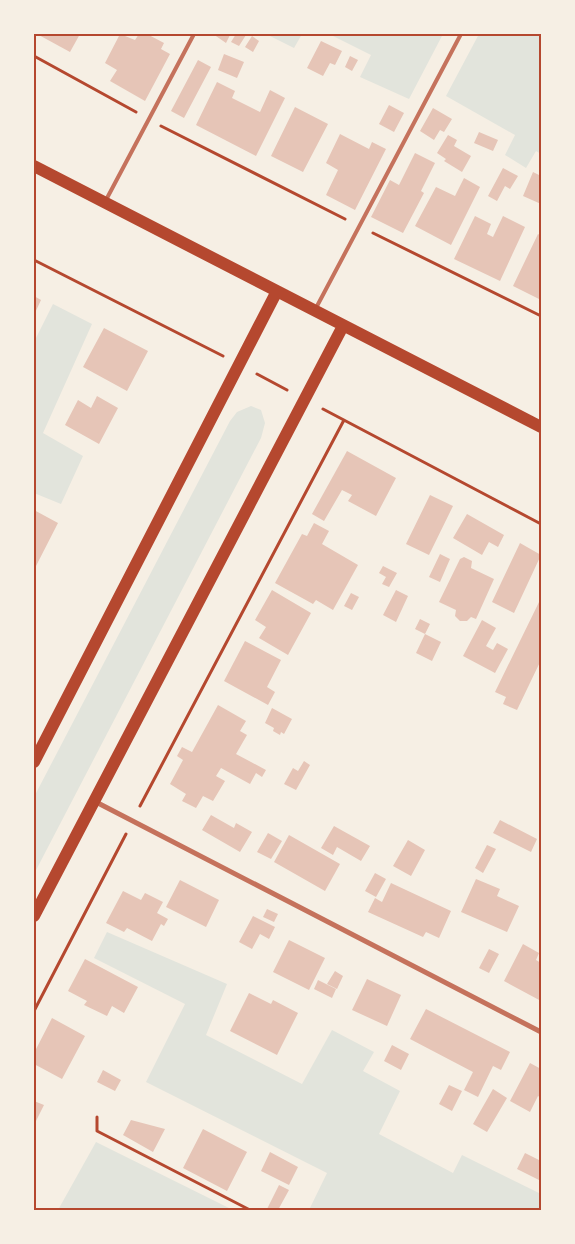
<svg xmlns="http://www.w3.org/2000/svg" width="575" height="1244" font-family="Raleway,sans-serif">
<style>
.green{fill:#e2e4dc}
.building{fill:#e6c5b7}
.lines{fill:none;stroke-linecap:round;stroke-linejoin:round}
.path{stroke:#b5482f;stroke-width:3}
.service{stroke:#c5725c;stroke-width:4}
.minor{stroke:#c5725c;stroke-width:5}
.primary{stroke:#b5482f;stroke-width:12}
.neatline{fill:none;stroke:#b5482f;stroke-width:2}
</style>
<rect width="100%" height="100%" fill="#f6efe4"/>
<path class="green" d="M 266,34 L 302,34 L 294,48 Z
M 329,34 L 443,34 L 409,99 L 360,77 L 371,55 Z
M 479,34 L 541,34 L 541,154 L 536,151 L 526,168 L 505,155 L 515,135 L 446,96 Z
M 53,304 L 92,324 L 43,433 L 83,456 L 61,504 L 34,493 L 34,342 Z
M 251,406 L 261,410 L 265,423 L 261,438 L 34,874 L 34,797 L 230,421 L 237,412 Z
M 107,932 L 227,984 L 206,1035 L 302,1084 L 332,1030 L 374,1052 L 363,1071 L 400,1091 L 379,1134 L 453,1173 L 462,1155 L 541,1194 L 541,1210 L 309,1210 L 327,1173 L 146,1082 L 185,1004 L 94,958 Z
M 96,1142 L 233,1210 L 58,1210 Z"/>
<path class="building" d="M 37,34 L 80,34 L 70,52 Z
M 120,34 L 135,40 L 139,34 L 147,34 L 164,43 L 161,49 L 170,54 L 145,101 L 110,81 L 117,70 L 105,63 Z
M 213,34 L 228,34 L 230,35 L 226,43 Z
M 236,34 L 246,35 L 239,46 L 231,42 Z
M 252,36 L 259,41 L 253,52 L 245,47 Z
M 321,41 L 342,51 L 335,65 L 330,63 L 323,76 L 307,68 Z
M 224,54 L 244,62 L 237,78 L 218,70 Z
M 350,56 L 358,60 L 352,71 L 345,67 Z
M 198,60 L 211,67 L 184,118 L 171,111 Z
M 217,82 L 235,91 L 232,98 L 260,112 L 270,90 L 285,98 L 256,156 L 196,125 Z
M 389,105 L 404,113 L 394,132 L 379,124 Z
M 295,107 L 328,124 L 303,172 L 271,156 Z
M 433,108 L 452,119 L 444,132 L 440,130 L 434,140 L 420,131 Z
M 479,132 L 498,140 L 493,151 L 474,143 Z
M 340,134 L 369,149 L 372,142 L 386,149 L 355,210 L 326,195 L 338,170 L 326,163 Z
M 448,135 L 457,140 L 454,146 L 471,156 L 462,172 L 444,161 L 446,159 L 437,153 Z
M 415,153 L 435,163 L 421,191 L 424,193 L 403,233 L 371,217 L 390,180 L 399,185 Z
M 503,168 L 518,176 L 510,189 L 505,186 L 497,201 L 488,196 Z
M 533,172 L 541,176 L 541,204 L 523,196 Z
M 464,178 L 480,187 L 451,245 L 415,226 L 436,187 L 455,196 Z
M 475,216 L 491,224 L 487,234 L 493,237 L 503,216 L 525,227 L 500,281 L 454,259 Z
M 538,234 L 541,236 L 541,300 L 513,286 Z
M 34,296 L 41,300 L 34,315 Z
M 104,328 L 148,351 L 127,391 L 83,367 Z
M 97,396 L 118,408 L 99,444 L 65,425 L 78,400 L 91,408 Z
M 347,451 L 396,478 L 376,516 L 348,501 L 352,495 L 342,490 L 324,521 L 312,514 Z
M 430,495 L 453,506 L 429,555 L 406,544 Z
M 34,510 L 58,523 L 36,566 L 34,565 Z
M 467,514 L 504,535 L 498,547 L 489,542 L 482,555 L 453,538 Z
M 314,523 L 329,531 L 322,544 L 358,565 L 333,610 L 316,600 L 313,604 L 275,583 L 302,534 L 307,536 Z
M 520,543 L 541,555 L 514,613 L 492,602 Z
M 440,554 L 450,559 L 440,582 L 429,577 Z
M 464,557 L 472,561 L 471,568 L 494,579 L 476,619 L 471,617 L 467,621 L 460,621 L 455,616 L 456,610 L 439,602 L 460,559 Z
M 383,566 L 397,573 L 389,587 L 382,584 L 386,577 L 379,573 Z
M 272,590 L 311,613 L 288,655 L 259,638 L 266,627 L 255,620 Z
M 396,590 L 408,596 L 396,622 L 383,615 Z
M 351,593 L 359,597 L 352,610 L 344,606 Z
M 541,598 L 541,660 L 517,710 L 503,704 L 506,697 L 495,692 Z
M 420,619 L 430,624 L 425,634 L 415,629 Z
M 482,620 L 496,628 L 486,646 L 493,650 L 497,643 L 508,649 L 495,673 L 463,656 Z
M 425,634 L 441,642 L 432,661 L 416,653 Z
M 245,641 L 281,660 L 267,687 L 275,692 L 268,705 L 224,681 Z
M 218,705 L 246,721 L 240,731 L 247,735 L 236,754 L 266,770 L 262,777 L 256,773 L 250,784 L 221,768 L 216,776 L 225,781 L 213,801 L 203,796 L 196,808 L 182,801 L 186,794 L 170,784 L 183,760 L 177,756 L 182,747 L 192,752 Z
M 272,708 L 292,719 L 284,734 L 281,732 L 280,735 L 273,731 L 274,728 L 265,723 Z
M 304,761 L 310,765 L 296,790 L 284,784 L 293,768 L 298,771 Z
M 211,815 L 234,828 L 236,823 L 252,832 L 240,852 L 202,830 Z
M 500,820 L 537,839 L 531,852 L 493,833 Z
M 334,826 L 370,846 L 361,861 L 337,847 L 333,855 L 321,848 Z
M 268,833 L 282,841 L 271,859 L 257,852 Z
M 289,835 L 340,864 L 325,891 L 274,862 Z
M 408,840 L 425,850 L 411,876 L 393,866 Z
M 487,845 L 496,849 L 483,873 L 475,868 Z
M 375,873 L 386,879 L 376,897 L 365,891 Z
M 476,879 L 500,889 L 497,896 L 519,906 L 507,932 L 461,912 Z
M 180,880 L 219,900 L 206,927 L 166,907 Z
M 391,883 L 451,911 L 439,938 L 426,932 L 423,937 L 368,912 L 375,898 L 382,902 Z
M 123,891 L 141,900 L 145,893 L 163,902 L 157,913 L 168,919 L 164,926 L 161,924 L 152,941 L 127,928 L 124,932 L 106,923 Z
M 267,909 L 278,914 L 274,922 L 263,917 Z
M 253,916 L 275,927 L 269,939 L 260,934 L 252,949 L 239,942 Z
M 289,940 L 325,958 L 309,990 L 273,972 Z
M 523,944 L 539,953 L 536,960 L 541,963 L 541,1001 L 504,981 Z
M 489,949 L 499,954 L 489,973 L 479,968 Z
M 85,959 L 138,987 L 124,1013 L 112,1006 L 107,1016 L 84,1005 L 87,1001 L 68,991 Z
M 335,971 L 343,976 L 337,989 L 327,984 Z
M 367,979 L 401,995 L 387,1026 L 352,1010 Z
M 318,980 L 336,989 L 332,998 L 314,989 Z
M 249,993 L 271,1004 L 273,1000 L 298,1013 L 277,1055 L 230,1031 Z
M 426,1009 L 510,1052 L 501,1070 L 493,1066 L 478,1097 L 464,1090 L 473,1072 L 410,1039 Z
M 52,1018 L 85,1036 L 62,1079 L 34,1064 L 34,1053 Z
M 392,1045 L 409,1054 L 401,1070 L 384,1061 Z
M 530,1063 L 541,1069 L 541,1098 L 538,1096 L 530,1112 L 510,1101 Z
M 103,1070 L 121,1080 L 115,1091 L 97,1082 Z
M 449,1085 L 462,1091 L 452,1111 L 439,1104 Z
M 493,1089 L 507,1098 L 487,1132 L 473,1124 Z
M 34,1101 L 44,1105 L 34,1125 Z
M 131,1120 L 165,1129 L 153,1152 L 123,1135 Z
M 203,1129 L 247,1152 L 227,1191 L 183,1168 Z
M 270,1152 L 298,1167 L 289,1185 L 261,1171 Z
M 525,1153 L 541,1161 L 541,1181 L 517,1169 Z
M 279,1185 L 289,1190 L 278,1210 L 271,1210 L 267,1209 Z"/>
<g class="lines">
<path class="path" d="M 34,56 L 136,112
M 161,126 L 345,219
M 373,233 L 541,316
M 34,260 L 223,356
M 257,374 L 287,390
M 323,409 L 541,524
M 140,806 L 344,420
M 34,1011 L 126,834
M 97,1117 L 97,1131 L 250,1210"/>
<path class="service" d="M 106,200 L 194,34
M 316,308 L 461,34"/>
<path class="minor" d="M 94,801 L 541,1032"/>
<path class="primary" d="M 34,166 L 541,427
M 34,762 L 277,291
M 34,916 L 343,326"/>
</g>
<rect width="575" height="1244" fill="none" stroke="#f6efe4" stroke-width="70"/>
<rect x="35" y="35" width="505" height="1174" class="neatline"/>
</svg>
